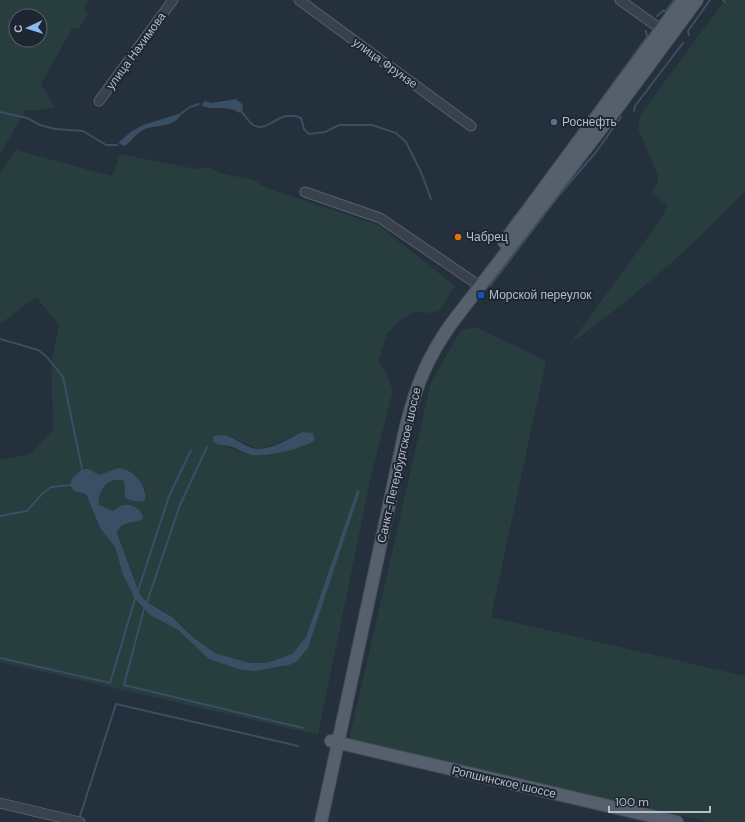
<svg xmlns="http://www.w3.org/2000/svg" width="745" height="822" font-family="'DM Sans',sans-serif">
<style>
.green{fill:#273d3e;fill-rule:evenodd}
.water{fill:#3a4e64}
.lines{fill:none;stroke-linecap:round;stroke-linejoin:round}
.stream{stroke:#3a4e64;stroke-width:2}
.minor-casing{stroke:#565f6a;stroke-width:11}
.major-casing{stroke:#444d58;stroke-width:14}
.minor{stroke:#38414c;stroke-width:9}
.major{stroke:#56606c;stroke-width:12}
.service-dot{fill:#5c6f8a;stroke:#1d2631;stroke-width:1.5}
.food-dot{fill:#e8710a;stroke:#1d2631;stroke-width:1.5}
.transit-dot{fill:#1a4fb4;stroke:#1d2631;stroke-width:1.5}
.labels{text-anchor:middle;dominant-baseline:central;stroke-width:4;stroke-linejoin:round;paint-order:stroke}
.street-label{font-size:12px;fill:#b4bcc7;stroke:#1d2631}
.poi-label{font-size:12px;fill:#b4bcc7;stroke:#1d2631;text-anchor:start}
</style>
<rect width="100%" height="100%" fill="#24303c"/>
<path class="green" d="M 0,0 L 89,0 L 84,7 L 87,15 L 79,29 L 73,27 L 41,84 L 55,107 L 36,111 L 26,110 L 0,154 ZM 16,16 L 40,16 L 40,40 L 16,40 Z
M 725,0 L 745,0 L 745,191 C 692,248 633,298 570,344 L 661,219 L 667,205 L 651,193 L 657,184 L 658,176 L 638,128 L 640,115 Z
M 16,150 L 112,176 L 120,154 L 196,169 L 209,167 L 220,173 L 254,180 L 264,187 L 378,225 L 455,286 L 439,311 L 427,313 L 415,312 L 401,319 L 387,334 L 379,361 L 387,374 L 393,391 L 371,476 L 318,735 L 0,662 L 0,460 L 30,454 L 53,430 L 51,363 L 59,325 L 36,297 L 0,324 L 0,173 ZM 302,432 L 315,440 C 301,449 268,458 251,454 C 239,452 230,446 218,445 L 231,437 L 257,449 L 276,444 ZM 118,468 L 135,475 L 146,490 L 125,492 L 124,481 C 109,475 97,491 99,506 L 113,511 L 117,508 L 140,521 C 131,522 120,522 117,533 L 140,595 L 147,602 L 162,610 L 183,626 L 193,637 L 215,653 L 250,663 L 266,663 L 284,658 L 292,654 L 306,637 L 357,490 L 308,648 L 280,668 L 238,669 L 225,664 L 195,646 L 178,630 L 150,615 L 135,599 L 123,575 L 115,547 L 100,528 L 86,494 L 81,491 L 89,469 L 99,475 Z
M 476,327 L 546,361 L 491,617 L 745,676 L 745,822 L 709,822 L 349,740 L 431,382 L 461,330 Z"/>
<path class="water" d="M 236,99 L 242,104 L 243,110 L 240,113 C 227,105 217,111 202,106 L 202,104 L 205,101 L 212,103 Z
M 178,114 L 180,116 C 174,127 156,125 145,129 C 137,133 132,140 125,146 L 119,144 L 120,141 L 132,131 L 143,125 Z
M 302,432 L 313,433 L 315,440 C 302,449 269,457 252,455 C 244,453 237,448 229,446 C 223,445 216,446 213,440 L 213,437 C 230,429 241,448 257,449 C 272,449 289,439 302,432 Z
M 118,468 C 133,468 150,488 144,502 L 133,501 L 125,498 L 124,481 C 109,475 97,491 99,505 L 113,511 C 116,509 121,505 124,505 C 133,503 143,511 143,519 C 134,524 121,520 117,533 L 140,595 L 147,602 L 172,617 L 193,637 L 215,653 L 250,663 L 266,663 L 284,657 L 292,654 L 306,637 L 357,490 L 360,491 L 308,648 L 296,662 L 289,665 L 255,671 L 238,669 L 209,659 L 178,630 L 150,615 L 135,599 L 123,575 L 115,547 L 100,528 L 86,494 L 74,491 L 70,485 L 72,479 L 82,469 L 89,469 L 99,475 Z"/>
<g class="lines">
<path class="stream" d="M 723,0 L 725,2
M 657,16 L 663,11 L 666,11 L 674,0
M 689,35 L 688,31 L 710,0
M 634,111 L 635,106 L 683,43
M 0,112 L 27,118 L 40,125 L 55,129 L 83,131 L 106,145 L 117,145
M 242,112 C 245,116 249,122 253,125 C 269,134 278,108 301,118 L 304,129 L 309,134 L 325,132 L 339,125 L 372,125 L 396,133 L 406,142 L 421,172 L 431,199
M 179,115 L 190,107 L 199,104
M 547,174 L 647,37 L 646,31
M 506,229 L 515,216
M 490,286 L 560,194 L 596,152 L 621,117
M 0,339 L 38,350 L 47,357 L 63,377 L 82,469
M 0,516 L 27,511 L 42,494 L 51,487 L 70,485
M 138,591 L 169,496 L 191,450
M 147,602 L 180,505 L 207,447
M 144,609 L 124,685 L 303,728
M 0,658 L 110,683 L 135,599
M 80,816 L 116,704 L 298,746"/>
<g class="minor-casing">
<path id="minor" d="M 299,0 L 471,126
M 620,0 L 666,33
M 99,101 L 173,0
M 305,192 L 380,218 L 474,282
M 0,803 L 80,822"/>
</g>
<g class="major-casing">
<path id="major" d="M 504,242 L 683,0
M 331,741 L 677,822
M 321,822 L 406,426 C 417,384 426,360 451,324 L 621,103 L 697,0"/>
</g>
<use href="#minor" class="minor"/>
<use href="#major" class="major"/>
</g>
<circle class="service-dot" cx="554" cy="122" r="4"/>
<circle class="food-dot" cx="458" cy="237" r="4"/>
<rect class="transit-dot" x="477" y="291" width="8" height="8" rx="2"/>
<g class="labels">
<g class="street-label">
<text transform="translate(136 51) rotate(-54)">улица Нахимова</text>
<text transform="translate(385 63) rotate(36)">улица Фрунзе</text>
<text transform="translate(399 465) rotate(-77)">Санкт-Петербургское шоссе</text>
<text transform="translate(504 782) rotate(13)">Ропшинское шоссе</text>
</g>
<g class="poi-label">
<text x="562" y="122">Роснефть</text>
<text x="466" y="237">Чабрец</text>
<text x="489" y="295">Морской переулок</text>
</g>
</g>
<g transform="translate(28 28) rotate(266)"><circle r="19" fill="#1d2631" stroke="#59626d"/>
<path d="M0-3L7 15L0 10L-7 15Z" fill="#8cbaf3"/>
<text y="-6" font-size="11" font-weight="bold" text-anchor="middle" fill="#b4bcc7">С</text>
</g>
<path d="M609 806v6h101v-6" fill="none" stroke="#b4bcc7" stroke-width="2"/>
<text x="615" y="806" font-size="12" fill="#b4bcc7" stroke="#1d2631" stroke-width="3" paint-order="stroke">100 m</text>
</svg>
